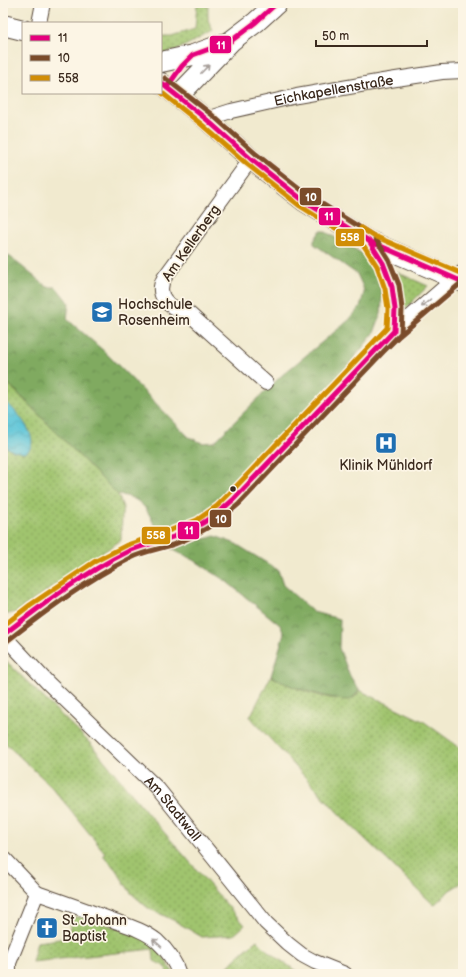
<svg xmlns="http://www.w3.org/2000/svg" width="466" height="977" font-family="'Balsamiq Sans',sans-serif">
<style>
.grass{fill:url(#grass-dots);stroke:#6e7746}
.forest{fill:url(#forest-crowns);stroke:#5e6a40}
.water{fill:url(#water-waves);stroke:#4c787b}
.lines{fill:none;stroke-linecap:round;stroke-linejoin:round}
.street-casing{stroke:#564739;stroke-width:16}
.secondary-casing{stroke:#564739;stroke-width:22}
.street{stroke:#fff;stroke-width:14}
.secondary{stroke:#fff;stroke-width:20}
.bus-1-casing{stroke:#fcf5e5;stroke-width:8}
.bus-2-casing{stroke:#fcf5e5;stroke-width:8}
.bus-3-casing{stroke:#fcf5e5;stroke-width:8}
.bus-1{stroke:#e5007d;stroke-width:5}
.bus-2{stroke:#7a4b2a;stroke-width:5}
.bus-3{stroke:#d18d06;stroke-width:5}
.oneway{stroke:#a79f9a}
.bus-dot{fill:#3b2a1e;stroke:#fcf5e5;stroke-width:1.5}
.labels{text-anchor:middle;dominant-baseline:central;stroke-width:3.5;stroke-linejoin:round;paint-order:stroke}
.street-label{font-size:14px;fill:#3b2a1e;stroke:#fcf5e5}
.poi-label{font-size:14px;fill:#3b2a1e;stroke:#fcf5e5;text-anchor:start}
.line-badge{stroke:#fcf5e5;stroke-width:1.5}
.badge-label{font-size:11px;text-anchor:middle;font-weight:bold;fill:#fff}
</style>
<defs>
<pattern id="grass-dots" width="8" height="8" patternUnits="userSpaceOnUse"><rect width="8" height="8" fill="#a0c46e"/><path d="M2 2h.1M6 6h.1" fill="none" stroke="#849f5a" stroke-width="1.8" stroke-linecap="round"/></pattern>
<pattern id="forest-crowns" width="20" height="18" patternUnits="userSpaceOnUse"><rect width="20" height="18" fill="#80aa61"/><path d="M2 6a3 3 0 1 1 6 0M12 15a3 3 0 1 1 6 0" fill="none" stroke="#6a8b4f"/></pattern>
<pattern id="water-waves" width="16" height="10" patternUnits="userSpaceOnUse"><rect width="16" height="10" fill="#5cc5d8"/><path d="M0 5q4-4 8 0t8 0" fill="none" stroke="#51a9b9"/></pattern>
</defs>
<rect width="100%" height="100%" fill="#fcf5e5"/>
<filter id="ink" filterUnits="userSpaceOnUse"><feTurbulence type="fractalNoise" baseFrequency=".025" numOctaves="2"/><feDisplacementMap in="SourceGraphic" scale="8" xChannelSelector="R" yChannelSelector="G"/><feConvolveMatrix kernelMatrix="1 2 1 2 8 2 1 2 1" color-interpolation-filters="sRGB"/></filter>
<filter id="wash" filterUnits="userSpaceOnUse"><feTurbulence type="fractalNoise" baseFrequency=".012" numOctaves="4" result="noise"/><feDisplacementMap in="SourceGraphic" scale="16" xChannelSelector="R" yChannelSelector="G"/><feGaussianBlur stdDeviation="0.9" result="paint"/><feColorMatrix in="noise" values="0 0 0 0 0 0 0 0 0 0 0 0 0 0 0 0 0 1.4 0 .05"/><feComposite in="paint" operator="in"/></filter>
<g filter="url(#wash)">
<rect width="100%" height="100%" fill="#f1eacf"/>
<path class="grass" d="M 197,3 L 208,3 L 208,20 L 213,31 L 177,50 L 161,54 L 161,36 L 172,36 L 195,29 Z
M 394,271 L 428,286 L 402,312 L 399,292 Z
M 3,378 L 118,495 L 123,507 L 122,515 L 121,540 L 16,612 L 4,615 L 3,615 Z
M 3,658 L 90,743 L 150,816 L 234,913 L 245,925 L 234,935 L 202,937 L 175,921 L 148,908 L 131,893 L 116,870 L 103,855 L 105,853 L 69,808 L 48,783 L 5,743 L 3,732 Z
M 271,676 C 291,687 314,696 337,699 C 343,699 350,697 356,696 L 359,690 L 423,721 L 463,750 L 463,882 L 450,890 L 434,905 L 340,815 L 250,717 Z
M 73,917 L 80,917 L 139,934 L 156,945 L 174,974 L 167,974 L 166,967 L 154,961 L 153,949 L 32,962 L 37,942 L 67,938 Z
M 257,940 L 270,953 L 301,974 L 221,974 L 238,956 Z"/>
<path class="forest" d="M 320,231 L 324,231 L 363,254 L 373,266 L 378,278 L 382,296 L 381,314 L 374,333 L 343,372 L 239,481 L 213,506 L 193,521 L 174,526 L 156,530 C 149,510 140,496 118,495 L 3,378 L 3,251 L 47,287 L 56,287 L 69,303 L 67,319 L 105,352 L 189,437 L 202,443 L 214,442 L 281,376 L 349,320 L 360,307 L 364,293 L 363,287 L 357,274 L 314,244 L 314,241 Z
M 215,536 L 236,544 L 278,570 L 283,585 L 313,612 L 340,619 L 339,648 L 350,676 L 359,690 C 356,695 353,699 348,700 C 342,700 335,698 329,697 C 308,692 290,687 271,676 L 284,634 L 280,625 L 227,582 L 194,560 L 171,549 Z"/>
<path class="water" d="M 3,399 C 13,408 41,436 29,450 C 28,452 25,452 24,453 L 13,451 L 3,445 Z"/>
</g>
<g filter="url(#ink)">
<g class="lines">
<g class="street-casing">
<g id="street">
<path d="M 39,23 L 43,3"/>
<path id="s1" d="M 206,119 L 231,111 L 297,96 L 383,81 L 442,72 L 463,71"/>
<path d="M 251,159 L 164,278 C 155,295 168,309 185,310 L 266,383"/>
<path d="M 369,241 C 389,269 397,297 394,331"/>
<path id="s2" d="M 3,635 L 48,683 L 158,789 L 266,923 L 288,944 L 302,955 L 315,962 L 345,974"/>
<path d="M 3,636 C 42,604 84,573 129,551 C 143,545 159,542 173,537 C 191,531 206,523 221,511 L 394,331 L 461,273"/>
<path d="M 3,857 L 37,893"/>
<path d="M 9,974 L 9,963 L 37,893 C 63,902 89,911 115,921 C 129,926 145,931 157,941 C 167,950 175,961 179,974"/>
</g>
</g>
<g class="secondary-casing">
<path id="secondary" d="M 3,25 L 23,30
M 161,62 L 193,55 L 226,43
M 161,83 L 206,119 L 251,159 L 304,201 L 369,241 L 463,282
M 178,96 L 231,41 L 256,22 L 277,3"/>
</g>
<use href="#street" class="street"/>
<use href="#secondary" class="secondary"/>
<g class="bus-1-casing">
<path id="bus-1" d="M 167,87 L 182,66 L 193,55 L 231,41 L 256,22 L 277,3
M 357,234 L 369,241 L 463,282
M 3,635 C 43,604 84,573 129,551 C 143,545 158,542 173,537 C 196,529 216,516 234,499 L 394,331 L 395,309 L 392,287 L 383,263 L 369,241 L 304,201 L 251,159 L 206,119 L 161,83"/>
</g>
<g class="bus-2-casing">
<path id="bus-2" d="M 383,352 L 399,336 L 461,283
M 7,641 C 47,610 87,580 131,558 C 145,551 161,549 175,544 C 199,535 220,521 239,504 L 401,333 L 402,309 L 399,285 L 389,260 L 374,236 L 308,195 L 256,154 L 211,114 L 165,78"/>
</g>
<g class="bus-3-casing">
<path id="bus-3" d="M 361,228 L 372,235 L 463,274
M 3,626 L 30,605 L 94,562 L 127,545 L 171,530 L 197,520 L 217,506 L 229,494 L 387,328 L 388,309 L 385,289 L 377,266 L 364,246 L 300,206 L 247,164 L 201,124 L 161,92"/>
</g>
<use href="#bus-1" class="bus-1"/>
<use href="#bus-2" class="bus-2"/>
<use href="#bus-3" class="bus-3"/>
</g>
<defs><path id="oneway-shaft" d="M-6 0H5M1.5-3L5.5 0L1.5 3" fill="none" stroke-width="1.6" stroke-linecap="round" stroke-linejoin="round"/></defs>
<g class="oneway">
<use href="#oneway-shaft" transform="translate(205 69) rotate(-46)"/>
<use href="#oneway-shaft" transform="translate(426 303) rotate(139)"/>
<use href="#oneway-shaft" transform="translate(157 943) rotate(-139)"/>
</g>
</g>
<defs>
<g id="university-square" transform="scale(1.15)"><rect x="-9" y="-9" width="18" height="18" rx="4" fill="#1f6fb2" stroke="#fcf5e5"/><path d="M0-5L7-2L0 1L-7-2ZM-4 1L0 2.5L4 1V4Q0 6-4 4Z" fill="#fff"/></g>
<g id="hospital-square" transform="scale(1.15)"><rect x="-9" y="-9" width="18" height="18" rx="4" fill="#1f6fb2" stroke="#fcf5e5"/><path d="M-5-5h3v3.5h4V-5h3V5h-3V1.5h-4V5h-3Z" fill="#fff"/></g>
<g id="church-square" transform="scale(1.15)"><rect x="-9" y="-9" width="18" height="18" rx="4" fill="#1f6fb2" stroke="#fcf5e5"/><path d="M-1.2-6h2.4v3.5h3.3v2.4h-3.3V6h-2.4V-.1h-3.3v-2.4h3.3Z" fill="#fff"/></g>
</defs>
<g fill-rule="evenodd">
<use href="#university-square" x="102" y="312"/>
<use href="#hospital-square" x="386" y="443"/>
<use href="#church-square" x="47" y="928"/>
</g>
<circle class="bus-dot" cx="233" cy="489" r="3.5"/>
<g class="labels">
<g class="street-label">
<text stroke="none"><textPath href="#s1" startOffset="131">Eichkapellenstraße</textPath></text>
<text transform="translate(191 243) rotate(-55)">Am Kellerberg</text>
<text stroke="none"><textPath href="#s2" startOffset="243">Am Stadtwall</textPath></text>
</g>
<g class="poi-label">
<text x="118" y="304">Hochschule<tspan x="118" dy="16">Rosenheim</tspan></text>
<text x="386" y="465" text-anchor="middle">Klinik Mühldorf</text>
<text x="62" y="920">St. Johann<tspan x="62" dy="16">Baptist</tspan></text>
</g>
</g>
<g class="line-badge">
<rect x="209" y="35" width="23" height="19" rx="4" fill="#e5007d"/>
<rect x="299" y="187" width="23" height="19" rx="4" fill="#7a4b2a"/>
<rect x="318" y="207" width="23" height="19" rx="4" fill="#e5007d"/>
<rect x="335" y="228" width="30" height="19" rx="4" fill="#d18d06"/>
<rect x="209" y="509" width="23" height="19" rx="4" fill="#7a4b2a"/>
<rect x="177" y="521" width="23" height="19" rx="4" fill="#e5007d"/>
<rect x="141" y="526" width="30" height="19" rx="4" fill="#d18d06"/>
</g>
<g class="badge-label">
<text x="221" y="49">11</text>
<text x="311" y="201">10</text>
<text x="329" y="220">11</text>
<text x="350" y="241">558</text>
<text x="221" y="523">10</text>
<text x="189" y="534">11</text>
<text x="156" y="539">558</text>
</g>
<rect width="466" height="977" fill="none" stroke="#fcf5e5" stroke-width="16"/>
<rect x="22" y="22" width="140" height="72" fill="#fcf5e5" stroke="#afa495"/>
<rect x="30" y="35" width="20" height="6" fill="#e5007d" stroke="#afa495"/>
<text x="58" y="42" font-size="12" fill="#3b2a1e">11</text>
<rect x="30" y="55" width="20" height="6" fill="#7a4b2a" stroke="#afa495"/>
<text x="58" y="62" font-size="12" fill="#3b2a1e">10</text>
<rect x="30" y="75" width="20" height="6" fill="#d18d06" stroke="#afa495"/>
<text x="58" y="82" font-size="12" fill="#3b2a1e">558</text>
<path d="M316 40v6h111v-6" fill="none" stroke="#3b2a1e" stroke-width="2"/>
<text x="322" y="40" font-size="12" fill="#3b2a1e" stroke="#fcf5e5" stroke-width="3" paint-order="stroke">50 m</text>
</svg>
